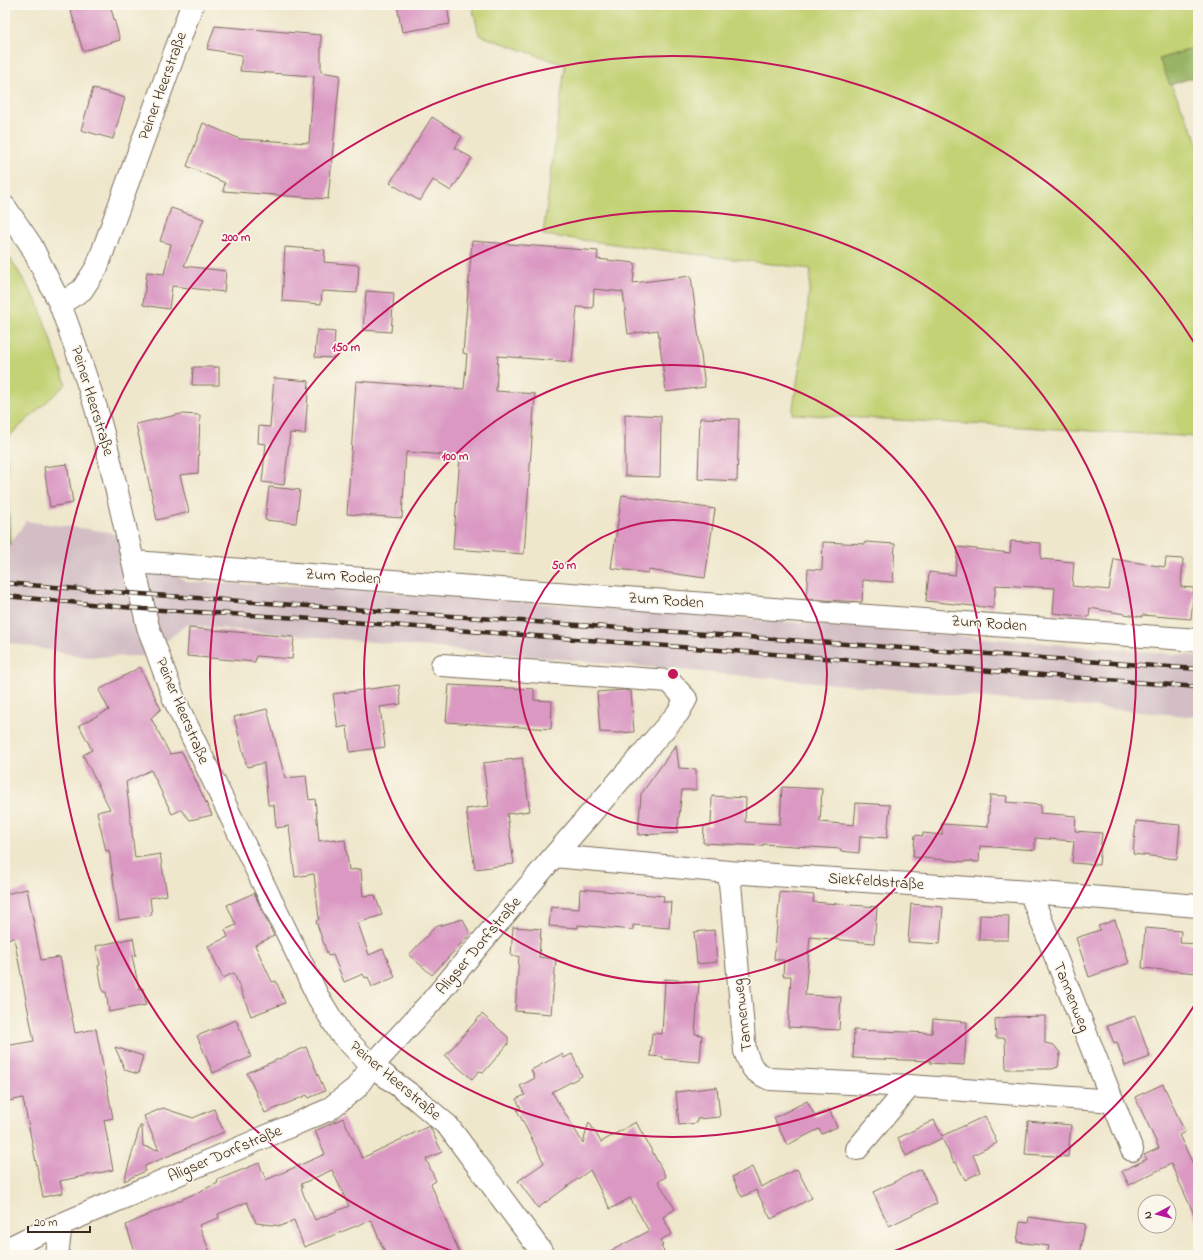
<svg xmlns="http://www.w3.org/2000/svg" width="1203" height="1260" font-family="'Indie Flower',sans-serif">
<style>
.industrial{fill:#d2bec4}
.green{fill:#c3d274;stroke:#7f7e49}
.forest{fill:#9ab466;stroke:#6a6f42}
.building{fill:#da98c3;fill-rule:evenodd}
.lines{fill:none;stroke-linecap:round;stroke-linejoin:round}
.minor-casing{stroke:#7a6c5b;stroke-width:24}
.minor{stroke:#fff;stroke-width:22}
.rail-casing{stroke:#3b2a1e;stroke-width:4.5}
.rail{stroke:#fbf7ec;stroke-width:3;stroke-dasharray:9;stroke-linecap:butt}
.ring{fill:none;stroke:#c2185b;stroke-width:2}
.labels{text-anchor:middle;dominant-baseline:central;stroke-width:3.5;stroke-linejoin:round;paint-order:stroke}
.street-label{font-size:16px;fill:#3b2a1e;stroke:#fbf7ec}
.centre{fill:#c2185b;stroke:#fbf7ec;stroke-width:2}
.ring-label{font-size:12px;text-anchor:middle;font-weight:bold;fill:#c2185b;stroke:#fbf7ec;stroke-width:3.5;stroke-linejoin:round;paint-order:stroke}
</style>
<rect width="100%" height="100%" fill="#fbf7ec"/>
<filter id="ink" filterUnits="userSpaceOnUse"><feTurbulence type="fractalNoise" baseFrequency=".025" numOctaves="2"/><feDisplacementMap in="SourceGraphic" scale="8" xChannelSelector="R" yChannelSelector="G"/><feConvolveMatrix kernelMatrix="1 2 1 2 8 2 1 2 1" color-interpolation-filters="sRGB"/></filter>
<filter id="wash" filterUnits="userSpaceOnUse"><feTurbulence type="fractalNoise" baseFrequency=".012" numOctaves="4" result="noise"/><feDisplacementMap in="SourceGraphic" scale="16" xChannelSelector="R" yChannelSelector="G"/><feGaussianBlur stdDeviation="0.9" result="paint"/><feColorMatrix in="noise" values="0 0 0 0 0 0 0 0 0 0 0 0 0 0 0 0 0 1.4 0 .05"/><feComposite in="paint" operator="in"/></filter>
<g filter="url(#wash)">
<rect width="100%" height="100%" fill="#efe7cc"/>
<path class="industrial" d="M 26,521 L 110,532 L 187,582 L 323,587 L 829,625 L 1198,656 L 1198,717 L 186,625 L 148,656 L 86,657 L 5,642 L 5,544 L 10,544 Z"/>
<path class="green" d="M 472,5 L 1198,5 L 1198,47 L 1159,59 L 1198,142 L 1198,437 L 792,414 L 806,326 L 811,269 L 543,235 L 565,65 L 479,35 Z
M 5,250 L 38,303 L 66,384 L 5,440 Z"/>
<path class="forest" d="M 1198,47 L 1198,76 L 1170,85 L 1159,59 Z
M 5,440 L 6,440 L 10,544 L 5,544 Z"/>
<g id="blocks">
<path class="building" d="M 69,5 L 110,5 L 120,40 L 83,51 Z
M 397,5 L 447,5 L 450,24 L 402,32 Z
M 215,26 L 321,35 L 321,72 L 340,75 L 328,199 L 223,191 L 225,183 L 187,166 L 203,123 L 240,139 L 309,143 L 314,76 L 240,71 L 242,55 L 207,49 Z
M 93,88 L 125,98 L 113,139 L 81,130 Z
M 432,117 L 462,136 L 455,148 L 472,158 L 451,191 L 433,180 L 420,201 L 390,183 Z
M 171,208 L 204,219 L 184,266 L 226,271 L 224,292 L 172,286 L 169,309 L 143,305 L 147,272 L 164,274 L 171,244 L 160,241 Z
M 472,241 L 598,251 L 597,259 L 635,263 L 633,283 L 691,276 L 705,387 L 666,392 L 658,330 L 628,334 L 623,292 L 594,289 L 593,308 L 577,307 L 572,362 L 498,356 L 496,391 L 535,394 L 524,554 L 453,549 L 460,456 L 406,452 L 402,518 L 347,514 L 356,381 L 464,389 L 467,354 L 463,353 Z
M 285,247 L 325,250 L 324,262 L 359,265 L 357,293 L 322,291 L 321,304 L 282,301 Z
M 366,291 L 394,293 L 391,332 L 363,330 Z
M 317,330 L 335,332 L 333,358 L 315,357 Z
M 193,367 L 219,367 L 219,385 L 192,385 Z
M 274,378 L 309,381 L 305,434 L 290,433 L 284,485 L 262,482 L 266,444 L 258,443 L 259,426 L 270,427 Z
M 181,414 L 200,415 L 198,473 L 180,475 L 189,512 L 157,520 L 136,424 Z
M 625,414 L 661,416 L 660,477 L 625,476 Z
M 700,418 L 739,419 L 737,481 L 698,479 Z
M 67,464 L 73,503 L 50,507 L 44,467 Z
M 269,487 L 300,490 L 296,523 L 265,520 Z
M 622,495 L 715,509 L 705,578 L 648,570 L 648,573 L 611,568 Z
M 1011,541 L 1041,543 L 1041,559 L 1074,562 L 1072,586 L 1109,590 L 1114,559 L 1165,567 L 1166,558 L 1183,559 L 1181,587 L 1194,588 L 1191,619 L 1142,615 L 1142,617 L 1090,608 L 1089,617 L 1053,613 L 1055,588 L 996,585 L 993,608 L 926,601 L 929,572 L 955,575 L 958,547 L 1010,553 Z
M 823,542 L 865,544 L 865,542 L 895,544 L 893,582 L 863,580 L 862,602 L 806,599 L 808,569 L 822,570 Z
M 189,628 L 294,637 L 292,659 L 256,656 L 255,662 L 187,656 Z
M 140,667 L 161,709 L 151,718 L 170,754 L 182,752 L 212,815 L 190,820 L 181,810 L 172,814 L 151,770 L 126,782 L 135,858 L 160,854 L 167,895 L 150,898 L 152,915 L 119,920 L 109,850 L 106,851 L 97,812 L 110,809 L 83,755 L 92,750 L 79,725 L 109,710 L 99,690 Z
M 399,685 L 401,704 L 380,707 L 385,747 L 350,752 L 347,726 L 338,728 L 333,694 Z
M 449,685 L 487,687 L 534,689 L 534,700 L 552,701 L 551,729 L 446,722 Z
M 624,690 L 631,691 L 634,732 L 618,733 L 600,732 L 597,692 Z
M 267,709 L 285,778 L 306,776 L 309,800 L 315,799 L 319,841 L 336,839 L 336,841 L 345,840 L 349,870 L 361,869 L 363,896 L 375,895 L 382,915 L 358,923 L 369,955 L 383,949 L 395,977 L 372,987 L 368,977 L 365,978 L 363,974 L 344,982 L 333,955 L 328,956 L 316,921 L 319,919 L 314,874 L 295,877 L 289,826 L 276,828 L 274,805 L 268,805 L 264,763 L 247,767 L 234,717 Z
M 676,745 L 679,768 L 696,769 L 696,790 L 682,790 L 677,833 L 638,835 L 641,794 Z
M 522,758 L 530,811 L 507,814 L 514,864 L 475,869 L 466,809 L 489,806 L 483,763 Z
M 782,787 L 822,789 L 820,822 L 854,825 L 856,803 L 890,805 L 887,838 L 860,836 L 859,853 L 841,851 L 841,849 L 763,844 L 763,846 L 703,843 L 704,826 L 711,826 L 712,796 L 746,798 L 745,822 L 780,824 Z
M 990,795 L 1007,796 L 1006,802 L 1041,805 L 1040,813 L 1076,816 L 1075,831 L 1102,833 L 1099,865 L 1072,863 L 1074,841 L 1035,838 L 1035,850 L 980,846 L 979,862 L 966,861 L 966,862 L 913,857 L 915,835 L 923,836 L 923,833 L 942,835 L 942,824 L 988,827 Z
M 1136,821 L 1180,825 L 1177,859 L 1133,854 Z
M 27,889 L 41,960 L 60,957 L 75,1033 L 96,1029 L 113,1118 L 104,1120 L 113,1170 L 60,1181 L 63,1193 L 43,1197 L 23,1098 L 5,1102 L 5,1046 L 34,1041 L 14,938 L 5,939 L 5,894 Z
M 580,889 L 664,896 L 663,902 L 671,902 L 669,928 L 633,925 L 633,930 L 578,925 L 578,928 L 549,926 L 551,907 L 579,909 Z
M 780,892 L 814,895 L 813,902 L 877,907 L 874,943 L 810,937 L 805,995 L 841,997 L 839,1030 L 788,1027 L 791,976 L 783,976 L 784,960 L 774,960 Z
M 254,893 L 274,936 L 255,945 L 272,982 L 276,981 L 285,1003 L 251,1016 L 234,973 L 223,978 L 208,946 L 228,937 L 225,930 L 236,925 L 227,905 Z
M 911,904 L 943,907 L 940,944 L 908,942 Z
M 980,915 L 1009,916 L 1008,940 L 979,940 Z
M 463,919 L 470,934 L 432,975 L 409,955 L 435,927 Z
M 1115,920 L 1129,963 L 1089,977 L 1076,938 L 1100,930 L 1098,926 Z
M 513,927 L 541,929 L 539,957 L 556,959 L 551,1014 L 515,1011 L 519,956 L 511,956 Z
M 1145,928 L 1181,931 L 1180,943 L 1198,944 L 1198,973 L 1142,968 Z
M 714,930 L 717,962 L 697,964 L 694,932 Z
M 133,938 L 136,955 L 132,956 L 139,989 L 143,988 L 146,1005 L 109,1012 L 106,992 L 103,992 L 98,966 L 100,965 L 96,946 Z
M 665,979 L 699,982 L 695,1034 L 702,1035 L 700,1062 L 663,1059 L 663,1057 L 650,1056 L 652,1033 L 662,1034 Z
M 482,1014 L 508,1037 L 508,1044 L 484,1072 L 479,1071 L 472,1079 L 445,1056 Z
M 1045,1016 L 1045,1043 L 1054,1045 L 1060,1053 L 1058,1067 L 1052,1069 L 1006,1069 L 1005,1038 L 996,1038 L 995,1019 L 1008,1017 Z
M 1135,1016 L 1150,1057 L 1125,1066 L 1117,1042 L 1114,1043 L 1107,1026 Z
M 933,1019 L 967,1022 L 964,1065 L 930,1063 L 931,1061 L 853,1058 L 854,1030 L 932,1033 Z
M 236,1020 L 251,1057 L 213,1073 L 197,1036 Z
M 115,1047 L 143,1056 L 138,1074 L 125,1070 Z
M 306,1047 L 325,1091 L 309,1098 L 307,1095 L 265,1113 L 247,1073 Z
M 562,1054 L 564,1058 L 572,1054 L 582,1076 L 552,1092 L 583,1143 L 589,1122 L 601,1142 L 636,1122 L 666,1177 L 658,1181 L 675,1209 L 663,1217 L 672,1234 L 660,1240 L 663,1246 L 661,1246 L 666,1255 L 603,1255 L 649,1231 L 630,1198 L 610,1209 L 590,1170 L 538,1208 L 518,1181 L 544,1163 L 517,1110 L 521,1108 L 516,1099 L 525,1095 L 520,1086 L 535,1078 L 531,1070 Z
M 1163,1084 L 1185,1132 L 1179,1135 L 1198,1174 L 1198,1223 L 1171,1164 L 1129,1185 L 1122,1171 L 1147,1159 L 1144,1155 L 1159,1148 L 1135,1097 Z
M 717,1087 L 720,1117 L 697,1119 L 697,1123 L 679,1125 L 676,1092 Z
M 807,1101 L 815,1116 L 829,1109 L 837,1127 L 822,1134 L 819,1129 L 787,1145 L 774,1118 Z
M 163,1108 L 193,1118 L 214,1109 L 224,1132 L 145,1166 L 145,1171 L 124,1181 L 140,1126 L 142,1126 L 143,1146 L 159,1150 L 144,1116 Z
M 985,1116 L 997,1143 L 973,1155 L 980,1172 L 965,1180 L 956,1162 L 954,1163 L 942,1138 L 906,1156 L 898,1138 L 934,1120 L 942,1136 Z
M 343,1118 L 362,1158 L 429,1126 L 430,1127 L 442,1152 L 426,1159 L 436,1181 L 431,1184 L 460,1255 L 386,1255 L 371,1220 L 304,1247 L 294,1220 L 281,1226 L 256,1223 L 247,1202 L 218,1214 L 219,1218 L 199,1225 L 211,1255 L 136,1255 L 126,1225 L 218,1183 L 217,1180 L 259,1163 L 266,1180 L 325,1154 L 315,1131 ZM 332,1170 L 349,1206 L 315,1220 L 301,1189 L 303,1188 L 301,1184 Z
M 1028,1121 L 1071,1125 L 1068,1157 L 1025,1154 Z
M 752,1167 L 761,1187 L 797,1169 L 812,1198 L 771,1219 L 756,1190 L 742,1197 L 732,1177 Z
M 921,1169 L 937,1203 L 889,1226 L 873,1192 Z
M 1029,1217 L 1069,1223 L 1069,1222 L 1085,1224 L 1080,1255 L 1047,1255 L 1049,1246 L 1017,1242 L 1020,1222 L 1028,1223 Z"/>
</g>
</g>
<g filter="url(#ink)">
<use href="#blocks" fill-opacity="0" stroke="#7a6c5b" stroke-width="1"/>
<g class="lines">
<g class="minor-casing">
<path id="minor" d="M 5,207 L 31,245 L 60,304 L 79,357 L 96,408 L 107,448 L 148,627 L 174,699 L 318,997 L 340,1033 L 372,1066 L 415,1098 L 448,1126 L 544,1255
M 60,304 L 82,290 L 97,267 L 192,5
M 134,562 L 1198,640
M 554,856 L 729,872 L 1030,892 L 1198,906
M 729,872 L 745,1051 C 751,1068 753,1072 770,1079 L 910,1086 L 1113,1101
M 1030,892 L 1132,1150
M 857,1149 L 910,1086
M 5,1250 L 29,1238 L 328,1110 L 356,1088 L 372,1066 L 431,1002 L 554,856 L 678,713 L 686,699 L 669,681 L 442,665
M 57,1255 L 61,1225"/>
</g>
<use href="#minor" class="minor"/>
<g class="rail-casing">
<path id="rail" d="M 5,583 L 141,594 L 1198,669
M 5,596 L 144,609 L 299,618 L 720,650 L 1198,687"/>
</g>
<use href="#rail" class="rail"/>
</g>
</g>
<g class="ring">
<circle cx="673" cy="674" r="154"/>
<circle cx="673" cy="674" r="309"/>
<circle cx="673" cy="674" r="463"/>
<path d="M1197 1001A618 618 0 0 1 884 1255M462 1255A618 618 0 1 1 1197 347"/>
</g>
<g class="labels">
<g class="street-label">
<text transform="translate(163 86) rotate(-70)">Peiner Heerstraße</text>
<text transform="translate(92 401) rotate(73)">Peiner Heerstraße</text>
<text transform="translate(343 577) rotate(4)">Zum Roden</text>
<text transform="translate(666 601) rotate(4)">Zum Roden</text>
<text transform="translate(989 624) rotate(4)">Zum Roden</text>
<text transform="translate(182 711) rotate(67)">Peiner Heerstraße</text>
<text transform="translate(876 882) rotate(4)">Siekfeldstraße</text>
<text transform="translate(479 946) rotate(-50)">Aligser Dorfstraße</text>
<text transform="translate(1071 997) rotate(68)">Tannenweg</text>
<text transform="translate(743 1015) rotate(-97)">Tannenweg</text>
<text transform="translate(395 1081) rotate(40)">Peiner Heerstraße</text>
<text transform="translate(225 1154) rotate(-23)">Aligser Dorfstraße</text>
</g>
</g>
<circle cx="673" cy="674" r="6" class="centre"/>
<g class="ring-label">
<text x="236" y="241">200 m</text>
<text x="346" y="351">150 m</text>
<text x="455" y="460">100 m</text>
<text x="564" y="569">50 m</text>
</g>
<rect width="1203" height="1260" fill="none" stroke="#fbf7ec" stroke-width="20"/>
<g transform="translate(1157 1214) rotate(263)"><circle r="19" fill="#fbf7ec" stroke="#aea59a"/>
<path d="M0-3L7 15L0 10L-7 15Z" fill="#b5179e"/>
<text y="-6" font-size="11" font-weight="bold" text-anchor="middle" fill="#3b2a1e">N</text>
</g>
<path d="M28 1226v6h62v-6" fill="none" stroke="#3b2a1e" stroke-width="2"/>
<text x="34" y="1226" font-size="12" fill="#3b2a1e" stroke="#fbf7ec" stroke-width="3" paint-order="stroke">20 m</text>
</svg>
